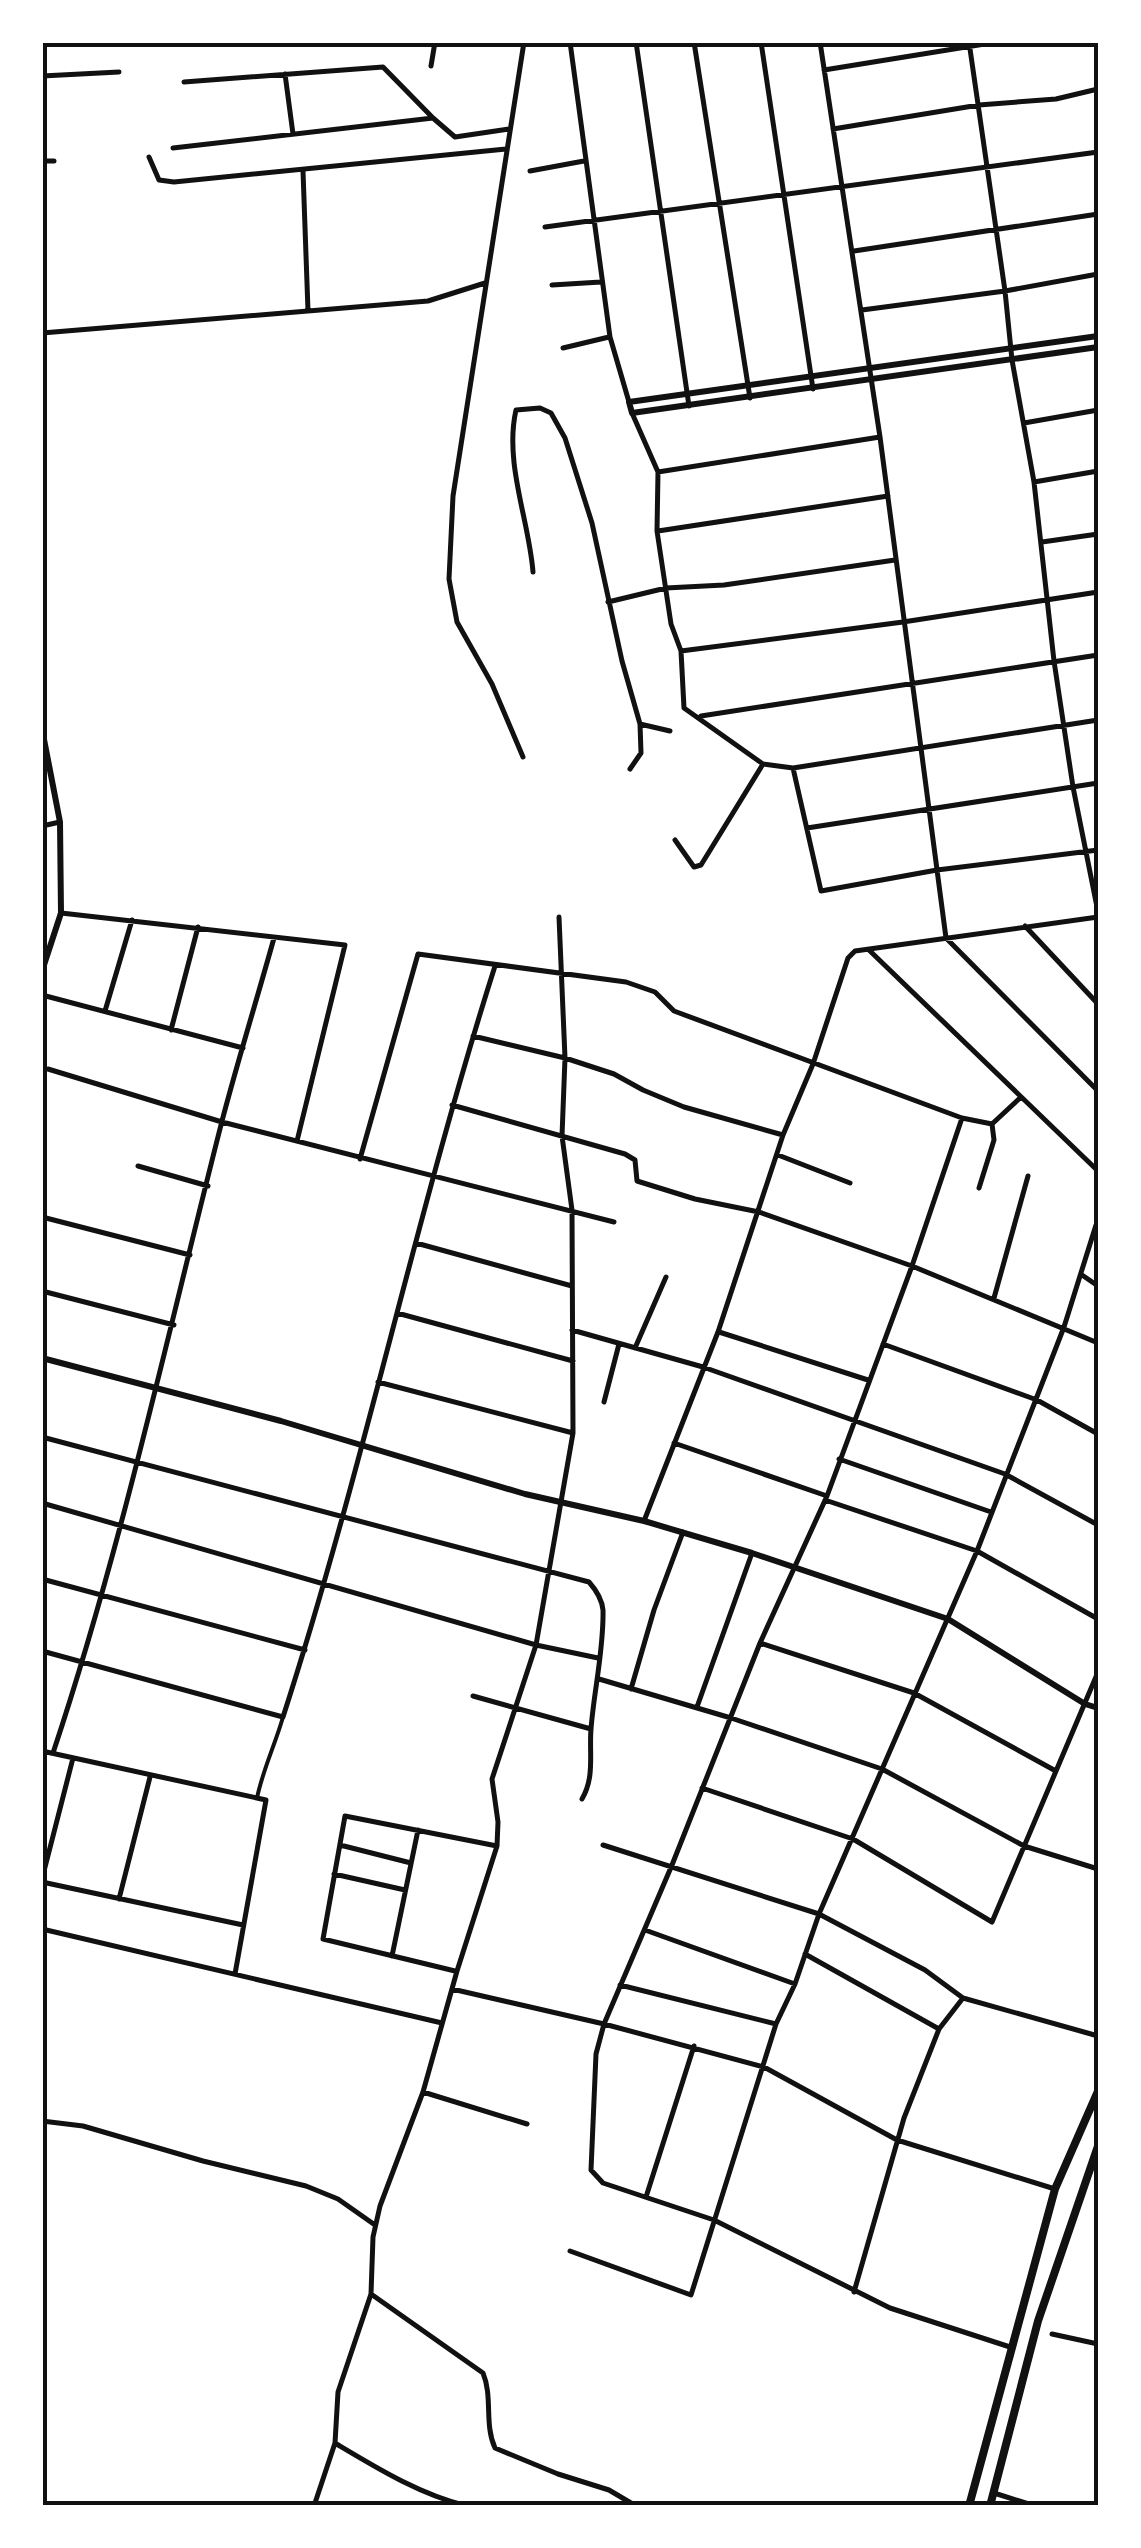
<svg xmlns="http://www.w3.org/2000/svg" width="1141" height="2548" font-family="'Asap Condensed',sans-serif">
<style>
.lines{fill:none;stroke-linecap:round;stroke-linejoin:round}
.pedestrian{stroke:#111;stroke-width:4}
.minor{stroke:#111;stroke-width:5}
.tertiary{stroke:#111;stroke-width:6}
.primary{stroke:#111;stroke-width:8}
.neatline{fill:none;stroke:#111;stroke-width:4}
</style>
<rect width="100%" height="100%" fill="#fff"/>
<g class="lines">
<path class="pedestrian" d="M 257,1798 C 263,1769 275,1745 283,1717"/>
<path class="minor" d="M 570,42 L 610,337 L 629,402
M 636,42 L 689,406
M 694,42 L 750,398
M 761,42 L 813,389
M 820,42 L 880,437 L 946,938 L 1098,1091
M 969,42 L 1005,291 L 1012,360 L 1034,482 L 1054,661 L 1073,787 L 1098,912
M 431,66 L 435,42
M 824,70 L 997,42
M 285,74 L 293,134
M 42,76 L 119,72
M 184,82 L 383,67 L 433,118
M 833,129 L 979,105 L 1056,99 L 1098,89
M 173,148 L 433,118 L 455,137 L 509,129
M 149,157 L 159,180 L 174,182 L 506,149
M 42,161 L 54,161
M 303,171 L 308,311
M 530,171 L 584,161
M 545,227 L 1098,152
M 854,251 L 1098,214
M 552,285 L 601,282
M 862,310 L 1005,291 L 1098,274
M 42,333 L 428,301 L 485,283
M 563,348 L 609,337
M 632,413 L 658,472 L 657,531 L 671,624 L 681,651 L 684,708 L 763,764 L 793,768 L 1098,720
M 1024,423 L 1098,410
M 658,472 L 880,437
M 1034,482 L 1098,471
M 658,531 L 888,496
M 1042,542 L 1098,534
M 533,572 C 529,520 504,463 516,410 L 540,408 L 551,413 L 565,438 L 592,523 L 622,661 L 640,724 L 641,753 L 630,769
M 608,602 L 666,588 L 724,585 L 895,560
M 681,651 L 903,622 L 1098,592
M 701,716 L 1098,655
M 640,724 L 670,731
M 523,757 L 492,684 L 457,622 L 449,579 L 453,496 L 524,42
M 793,768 L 821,891 L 937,870 L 1098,850
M 42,826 L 60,822
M 807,828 L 1098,783
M 675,840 L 694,867 L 701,865 L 763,764
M 61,913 L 345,945 L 297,1141
M 1025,926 L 1098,1004
M 870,951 L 1098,1171
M 42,995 L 243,1048
M 105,1011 L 132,920
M 171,1030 L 198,927
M 473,1036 L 565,1058 L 614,1074 L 643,1090 L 684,1107 L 783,1135
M 48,1069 L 222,1122 L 614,1222
M 452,1105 L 625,1154 L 635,1160 L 637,1181 L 695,1199 L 759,1212 L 912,1266 L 1098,1343
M 962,1118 L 912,1266 L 827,1496 L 760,1643 L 672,1865 L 604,2024 L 596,2054 L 591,2170 L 603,2183 L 714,2220 L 890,2308 L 1010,2347
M 992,1124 L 1021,1097
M 778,1155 L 850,1183
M 360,1159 L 418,954 L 626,982 L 655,992 L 674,1011 L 962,1118 L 992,1124
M 138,1166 L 208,1186
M 979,1188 L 994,1140 L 992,1124
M 42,1217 L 190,1255
M 416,1243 L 572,1286
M 1082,1275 L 1098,1286
M 42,1291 L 174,1325
M 994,1298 L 1028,1176
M 397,1313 L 573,1361
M 572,1330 L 703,1367 L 1005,1474 L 1098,1525
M 719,1332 L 868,1380
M 883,1344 L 1037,1400 L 1098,1434
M 635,1348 L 666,1277
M 378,1382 L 573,1433
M 604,1402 L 619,1344
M 42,1437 L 589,1582 C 596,1590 602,1599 603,1610 C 604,1649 594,1690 591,1729 C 589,1753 595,1777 582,1799
M 674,1443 L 827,1496
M 839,1459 L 991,1512
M 825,1500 L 977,1551 L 1098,1619
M 42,1503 L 536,1645 L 598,1658
M 644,1521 L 718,1332 L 783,1135 L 813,1064 L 848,958 L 855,951 L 1098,917
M 42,1579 L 305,1650
M 760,1643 L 914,1693 L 1054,1770
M 42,1651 L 283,1717 C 363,1470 416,1214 495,966
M 599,1679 L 731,1718 L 882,1769 L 1024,1846 L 1098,1869
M 631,1689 L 654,1610 L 683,1532
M 473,1696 L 591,1729
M 697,1707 L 752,1553
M 42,1751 L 266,1800 L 235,1974
M 53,1753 C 122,1546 168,1332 222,1121 C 238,1060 257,999 274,938
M 42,1766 L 45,1752
M 702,1788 L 853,1839 L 992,1922 L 1098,1672
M 340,1845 L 411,1863
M 603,1845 L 819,1914 L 925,1970 L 963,1998 L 1098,2036
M 334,1874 L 405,1890
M 42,1879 L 73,1758
M 42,1882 L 243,1925
M 119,1899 L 150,1777
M 42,1929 L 442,2023
M 645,1930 L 795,1984
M 805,1954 L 939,2029
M 392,1956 L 418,1830
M 455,1971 L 323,1939 L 345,1816 L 497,1846
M 620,1985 L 776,2024
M 452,1989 L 604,2024 L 764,2067 L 897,2140 L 1055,2189
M 423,2092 L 527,2124
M 42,2121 L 83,2126 L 203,2161 L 306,2186 L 338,2199 L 375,2225
M 646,2197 L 694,2046
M 570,2251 L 691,2295 L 776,2024 L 795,1984 L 819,1914 L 977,1551 L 1064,1327 L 1096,1225
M 854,2292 L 904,2118 L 939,2029 L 963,1998
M 371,2294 L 483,2373 C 493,2397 484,2424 495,2448 L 558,2474 L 609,2490 L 636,2506
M 1052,2334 L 1098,2344
M 335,2443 C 377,2468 419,2494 467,2506
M 994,2493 L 1035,2506
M 314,2506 L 335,2443 L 338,2392 L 371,2294 L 373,2237 L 380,2206 L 423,2092 L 457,1971 L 497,1846 L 498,1822 L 492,1779 L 536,1645 L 573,1433 L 572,1210 L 562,1136 L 565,1058 L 559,917"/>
<path class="tertiary" d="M 1098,336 L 629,402 L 632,413 L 1098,347
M 42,729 L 60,822 L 61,913 L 42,971
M 42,1358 L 281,1421 L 525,1494 L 644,1521 L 752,1553 L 948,1619 L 1085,1704 L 1098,1708"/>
<path class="primary" d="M 969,2506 L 1055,2189 L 1098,2091
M 990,2506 L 1038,2321 L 1098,2146"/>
</g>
<rect width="1141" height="2548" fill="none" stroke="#ffffff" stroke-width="90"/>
<rect x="45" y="45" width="1051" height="2458" class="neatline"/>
</svg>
